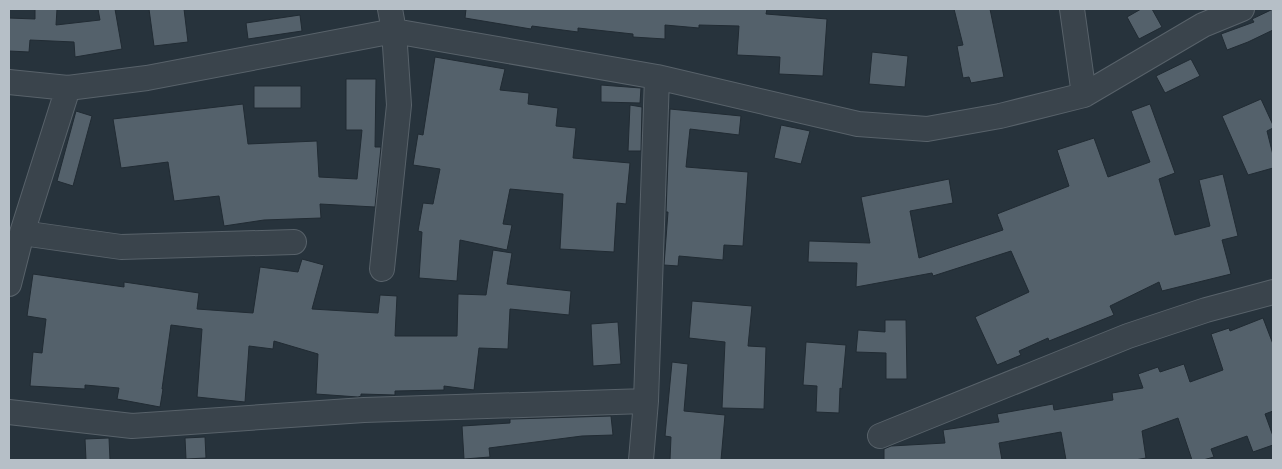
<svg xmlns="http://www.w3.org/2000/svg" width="1282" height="469" font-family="'Sofia Sans Condensed',sans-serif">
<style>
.building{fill:#54616b;stroke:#212b33}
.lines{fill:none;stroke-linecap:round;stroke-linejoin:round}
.street-casing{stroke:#58626a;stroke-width:26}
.street{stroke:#3a444c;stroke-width:24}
</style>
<rect width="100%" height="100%" fill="#27333c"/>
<path class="building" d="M 35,9 L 57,9 L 56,25 L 100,20 L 98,9 L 115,9 L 122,49 L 75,57 L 74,42 L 30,40 L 29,52 L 9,51 L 9,18 L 35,19 Z
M 149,9 L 184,9 L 188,42 L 154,46 Z
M 466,9 L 767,9 L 766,14 L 827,19 L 823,76 L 779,74 L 780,57 L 737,55 L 739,26 L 699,25 L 699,28 L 665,25 L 665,39 L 633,37 L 633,34 L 578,28 L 578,32 L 532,26 L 531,29 L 465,18 Z
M 954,9 L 990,9 L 1004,77 L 971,83 L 969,77 L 963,78 L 957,46 L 963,45 Z
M 1141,9 L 1152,9 L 1162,27 L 1139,39 L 1127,17 Z
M 1273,9 L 1273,30 L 1248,42 L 1227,50 L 1221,34 L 1254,22 L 1252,19 Z
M 300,15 L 302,31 L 248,39 L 246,23 Z
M 872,52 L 908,56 L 905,87 L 869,84 Z
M 435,57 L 505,69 L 500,90 L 529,93 L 528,104 L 558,108 L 556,126 L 576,128 L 573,158 L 630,163 L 626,204 L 617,203 L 614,252 L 560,249 L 563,194 L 510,189 L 503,224 L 512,225 L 507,250 L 460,240 L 457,281 L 419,278 L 422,232 L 418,231 L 423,203 L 433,204 L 440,169 L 413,165 L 418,134 L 423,135 Z
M 1191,59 L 1200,76 L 1165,93 L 1156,76 Z
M 346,79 L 376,79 L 375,147 L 381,147 L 375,207 L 320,204 L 321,218 L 264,220 L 224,226 L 219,196 L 174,201 L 168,162 L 121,168 L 113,119 L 243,104 L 248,144 L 317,141 L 319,177 L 357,179 L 362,130 L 346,130 Z
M 601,85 L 641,88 L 640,103 L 601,102 Z
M 254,86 L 301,86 L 301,108 L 254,108 Z
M 1261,99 L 1273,125 L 1273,128 L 1267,131 L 1273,155 L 1273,168 L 1248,175 L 1222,116 Z
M 1150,104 L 1175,173 L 1159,179 L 1175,235 L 1210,226 L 1199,180 L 1223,174 L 1238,236 L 1222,240 L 1231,274 L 1162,291 L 1159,282 L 1110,306 L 1114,315 L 1049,341 L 1048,338 L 1019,351 L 1021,355 L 997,365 L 975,317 L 1029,292 L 1011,251 L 933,276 L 932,273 L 856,287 L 857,263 L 808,262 L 809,241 L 870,243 L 861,197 L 949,179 L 953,203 L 910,211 L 919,258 L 1003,230 L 997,214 L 1069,186 L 1057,150 L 1094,138 L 1108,177 L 1150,162 L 1131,111 Z
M 630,105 L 642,107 L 641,151 L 628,151 Z
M 670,109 L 741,116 L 739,135 L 690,129 L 686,167 L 748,172 L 743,246 L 724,245 L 723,260 L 679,256 L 678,266 L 664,265 L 668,212 L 666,212 Z
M 76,111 L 92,116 L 73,186 L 57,181 Z
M 781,125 L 810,131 L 801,164 L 774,158 Z
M 493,250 L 512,253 L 507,284 L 571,291 L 569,315 L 510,309 L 508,349 L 479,348 L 474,390 L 444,386 L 444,390 L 395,391 L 395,395 L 361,394 L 361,396 L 358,397 L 316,394 L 318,354 L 274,341 L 273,349 L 249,346 L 245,402 L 197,397 L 202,329 L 171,325 L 162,389 L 163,389 L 160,407 L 117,399 L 119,388 L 85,385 L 85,389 L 30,386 L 33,352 L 42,353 L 46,319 L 27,316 L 33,274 L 124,287 L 124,282 L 199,293 L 197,309 L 253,313 L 260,267 L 298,272 L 302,259 L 324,265 L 312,309 L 378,313 L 380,295 L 397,296 L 395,336 L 457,336 L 458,294 L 486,295 Z
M 692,301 L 752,306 L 748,346 L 766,347 L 764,409 L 722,408 L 725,342 L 689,338 Z
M 1263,318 L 1273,344 L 1273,411 L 1265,414 L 1273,436 L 1273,445 L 1253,452 L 1247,436 L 1211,449 L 1214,457 L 1203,460 L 1192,460 L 1178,418 L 1142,431 L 1146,458 L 1135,460 L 1066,460 L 1061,432 L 999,443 L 1002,460 L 884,460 L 884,449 L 891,446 L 945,443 L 943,430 L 999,422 L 997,414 L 1053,404 L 1054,410 L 1113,400 L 1112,393 L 1143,388 L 1138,374 L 1158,367 L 1160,372 L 1184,364 L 1190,382 L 1223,370 L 1211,334 L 1229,328 L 1230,331 Z
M 885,320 L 906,320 L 907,379 L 886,379 L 886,353 L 856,352 L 858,330 L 885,332 Z
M 618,322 L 621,364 L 593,366 L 591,324 Z
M 806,342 L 846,345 L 842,389 L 840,388 L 839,413 L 816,412 L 817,386 L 803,385 Z
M 672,362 L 688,364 L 684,411 L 725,415 L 721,460 L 670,460 L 671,437 L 665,436 Z
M 611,416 L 613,435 L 582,436 L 489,448 L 490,457 L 464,459 L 462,426 L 510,423 L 510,419 L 513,419 Z
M 205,437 L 206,458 L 186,459 L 185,438 Z
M 109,438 L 110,460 L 86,460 L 85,439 Z"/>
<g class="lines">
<g class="street-casing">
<path id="street" d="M 1072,9 L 1084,95
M 9,82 L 68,88 L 147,78 L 394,31 L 657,77 L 858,124 L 927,129 L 1000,116 L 1084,95 L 1203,25 L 1242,9
M 22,233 L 121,247 L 294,242
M 382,269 L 399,105 L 394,31 L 390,9
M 9,284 L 22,233 L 68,88
M 9,412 L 132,426 L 364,410 L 646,401
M 880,436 L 1128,336 L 1206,310 L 1273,292
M 641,460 L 646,401 L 657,77"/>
</g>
<use href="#street" class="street"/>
</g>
<rect width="1282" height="469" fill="none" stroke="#b6bfc7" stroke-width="20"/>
</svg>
